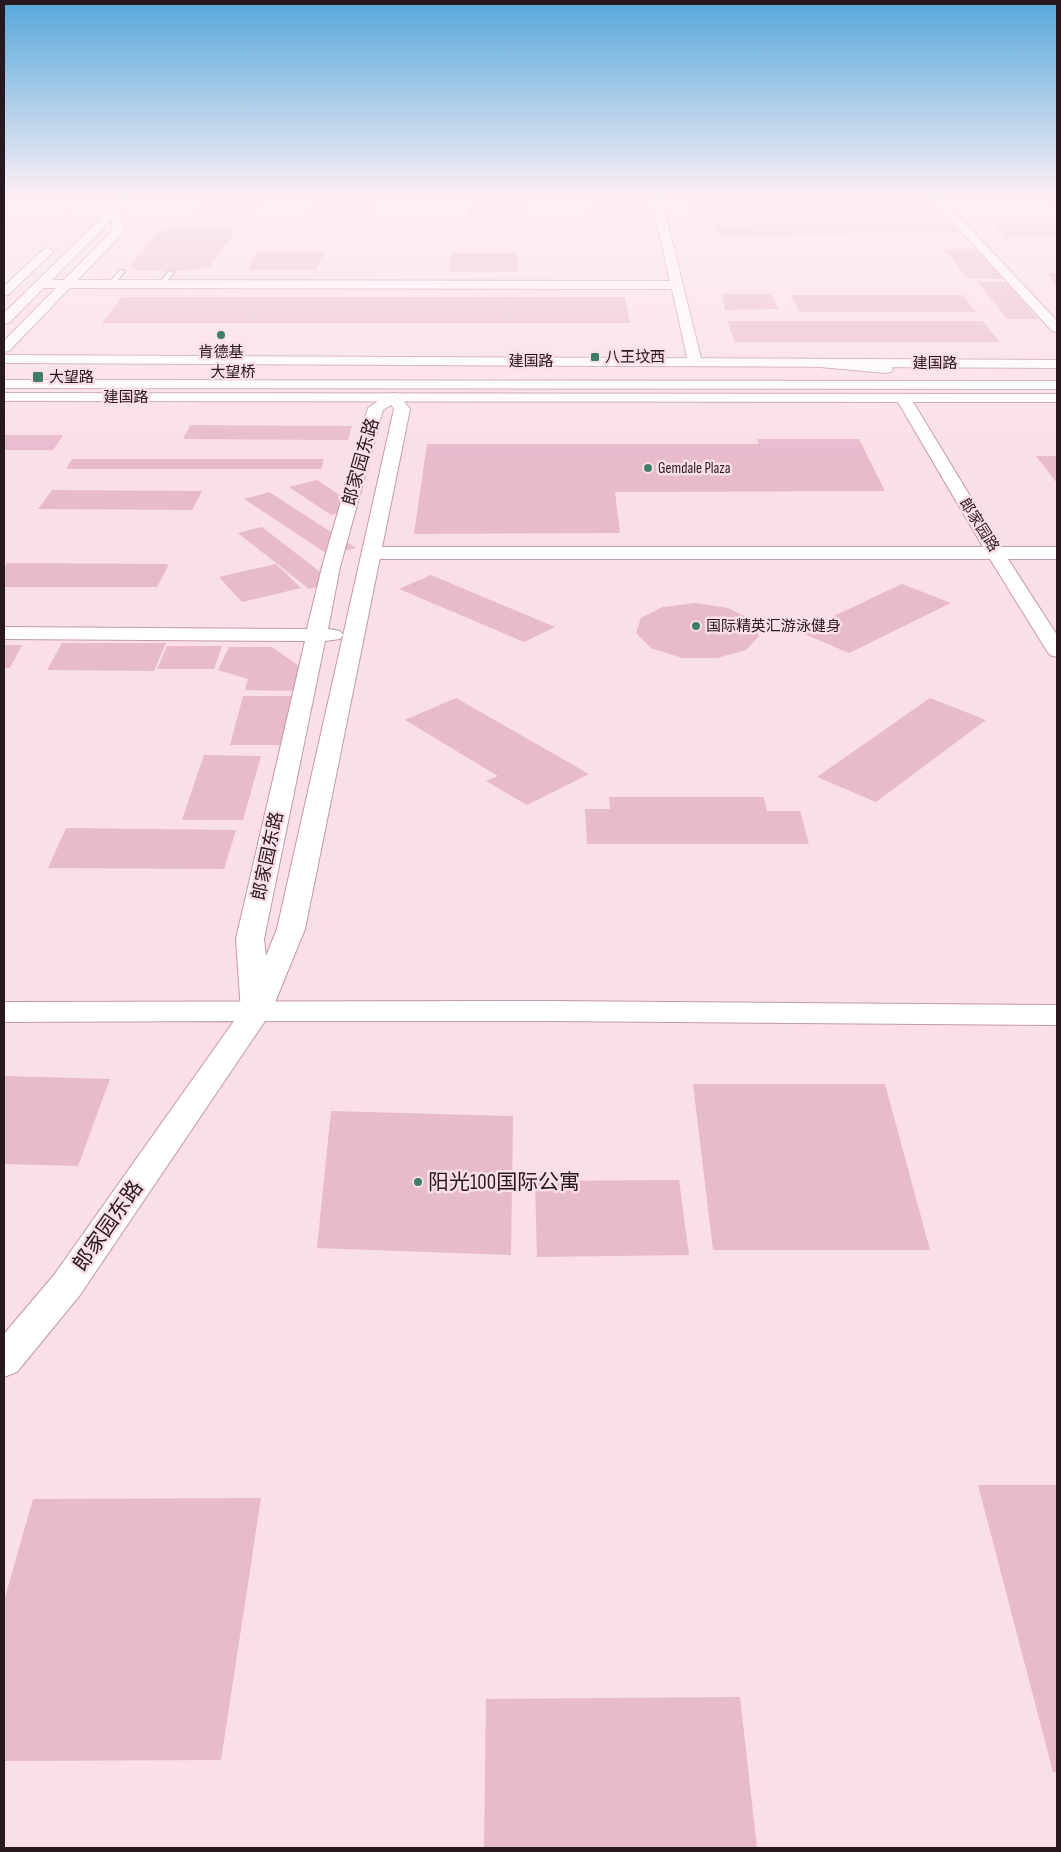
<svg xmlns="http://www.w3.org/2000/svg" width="1061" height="1852" font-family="'Sofia Sans Condensed','Noto Sans SC',sans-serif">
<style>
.building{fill:#e7bacc}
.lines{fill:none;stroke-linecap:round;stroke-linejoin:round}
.service-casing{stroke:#c498aa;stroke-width:3}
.minor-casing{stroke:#c498aa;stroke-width:2}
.tertiary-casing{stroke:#c498aa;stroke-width:2}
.primary-casing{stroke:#c498aa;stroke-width:2}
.trunk-casing{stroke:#c498aa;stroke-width:2}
.path{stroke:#b69ea8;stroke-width:1;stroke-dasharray:1 1;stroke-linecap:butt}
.service{fill:#fff;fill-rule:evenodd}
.minor{fill:#fff;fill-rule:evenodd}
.tertiary{fill:#fff;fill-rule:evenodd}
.primary{fill:#fff;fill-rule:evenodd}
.trunk{fill:#fff;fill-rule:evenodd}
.poi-dot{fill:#3e7d6a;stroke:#fadee9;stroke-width:2}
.labels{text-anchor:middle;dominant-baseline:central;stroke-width:5;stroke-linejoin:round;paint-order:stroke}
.far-poi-label{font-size:15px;fill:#28181f;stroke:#fadee9;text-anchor:start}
.far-street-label{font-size:15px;fill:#28181f;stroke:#fadee9}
.street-label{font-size:18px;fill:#28181f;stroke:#fadee9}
.near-poi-label{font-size:21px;fill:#28181f;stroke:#fadee9;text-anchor:start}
.near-street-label{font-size:21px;fill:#28181f;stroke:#fadee9}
</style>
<rect width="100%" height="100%" fill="#fadee9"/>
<path class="building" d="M 685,196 L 926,196 L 928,198 L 686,199 Z
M 1043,198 L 1057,198 L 1057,210 Z
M 317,200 L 376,200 L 370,215 L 310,215 Z
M 470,201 L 529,201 L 528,215 L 468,215 Z
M 589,201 L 648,201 L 652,216 L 591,216 Z
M 204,202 L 263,202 L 253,217 L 192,217 Z
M 933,205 L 943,215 L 691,216 L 687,206 Z
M 994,223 L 1055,223 L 1057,225 L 1057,237 L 1008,237 Z
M 950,224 L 959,233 L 717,234 L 715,225 Z
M 172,227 L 219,227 L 231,228 L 235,232 L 210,266 L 199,269 L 181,271 L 141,271 L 131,268 L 130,266 L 158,231 Z
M 944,249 L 977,249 L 1004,279 L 968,279 Z
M 258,252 L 324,252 L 316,270 L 247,270 Z
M 452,253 L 518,253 L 518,272 L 449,272 Z
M 1046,273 L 1057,273 L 1057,285 Z
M 978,282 L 1006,282 L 1038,319 L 1007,319 Z
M 722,294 L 770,294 L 779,309 L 725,310 Z
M 791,295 L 963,295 L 976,312 L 800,312 Z
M 122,297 L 625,297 L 630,323 L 102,323 Z
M 727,321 L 982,321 L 1000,342 L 735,342 Z
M 190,425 L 352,426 L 348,440 L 183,439 Z
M 4,435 L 63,435 L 53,450 L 4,450 Z
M 757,439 L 859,439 L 885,491 L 615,492 L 620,533 L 414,534 L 427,444 L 759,444 Z
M 1036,456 L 1057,456 L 1057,483 Z
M 72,459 L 324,459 L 321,469 L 66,469 Z
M 317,480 L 359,508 L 331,515 L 289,487 Z
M 52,490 L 202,491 L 192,510 L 38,509 Z
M 269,492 L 356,548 L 329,555 L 244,499 Z
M 262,527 L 333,582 L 309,589 L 238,533 Z
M 7,563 L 169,564 L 157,587 L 4,587 L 4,568 Z
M 276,564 L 301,588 L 242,602 L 219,577 Z
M 431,575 L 555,627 L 524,642 L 399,589 Z
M 902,584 L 951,603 L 849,653 L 800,632 Z
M 695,603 L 728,608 L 752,620 L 759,636 L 746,650 L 717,658 L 682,658 L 651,648 L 636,633 L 641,618 L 663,607 Z
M 62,643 L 166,643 L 154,671 L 47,670 Z
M 4,645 L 22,645 L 10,668 L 4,668 Z
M 167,646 L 222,646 L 214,669 L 157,669 Z
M 229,647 L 272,647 L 306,671 L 300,691 L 245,690 L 248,679 L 218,670 Z
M 243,696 L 299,696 L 290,745 L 230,745 Z
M 456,698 L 589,774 L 527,805 L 486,781 L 498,776 L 405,720 Z
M 930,698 L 986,720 L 876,802 L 817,777 Z
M 204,755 L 261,756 L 243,820 L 182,820 Z
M 609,797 L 764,797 L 767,811 L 800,811 L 809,844 L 587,844 L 585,809 L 610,809 Z
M 66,828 L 236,830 L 224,869 L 48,868 Z
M 4,1076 L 110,1079 L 78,1166 L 4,1164 Z
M 693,1084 L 885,1084 L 930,1250 L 713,1250 Z
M 331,1111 L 513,1116 L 511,1255 L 317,1248 Z
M 679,1180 L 689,1255 L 537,1257 L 535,1181 Z
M 978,1485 L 1057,1485 L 1057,1772 L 1053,1772 Z
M 261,1498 L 221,1760 L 4,1761 L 4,1601 L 33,1499 Z
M 740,1697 L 757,1848 L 484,1848 L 486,1699 Z"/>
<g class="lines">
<g class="service-casing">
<path id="service" d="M 120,270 L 125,271 L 113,285 L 109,285 L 109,283 Z
M 169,271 L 174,272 L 164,285 L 160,285 L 159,284 Z"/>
</g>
<g class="minor-casing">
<path id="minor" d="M 651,196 L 661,196 L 702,362 L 700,365 L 695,366 L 688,362 L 672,289 L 41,288 L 35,284 L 41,280 L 670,281 Z
M 393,393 L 398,394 L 410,409 L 305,929 L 271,1012 L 266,1019 L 256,1022 L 246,1019 L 241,1012 L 236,939 L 305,641 L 4,639 L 4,627 L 307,629 L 322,567 L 368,408 L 388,394 ZM 391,405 L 394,409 L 277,929 L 266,956 L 264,939 L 325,641 L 340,639 L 343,635 L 340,631 L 328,629 L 340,567 L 383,410 Z"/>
</g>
<g class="tertiary-casing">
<path id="tertiary" d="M 929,196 L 940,196 L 1057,321 L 1057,332 L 1052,331 Z
M 114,209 L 119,212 L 124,231 L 123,233 L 9,351 L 4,352 L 4,341 L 113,230 L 109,212 Z
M 4,355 L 1057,360 L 1057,368 L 4,363 Z
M 4,393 L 1057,394 L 1057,402 L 913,402 L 1001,547 L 1057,547 L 1057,559 L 1008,559 L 1057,635 L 1057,657 L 1050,655 L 1047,651 L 990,559 L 372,559 L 365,557 L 363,553 L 365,549 L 372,547 L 983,547 L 898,402 L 4,401 Z
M 548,1001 L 1057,1005 L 1057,1025 L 548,1021 L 265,1021 L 80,1295 L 17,1372 L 4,1377 L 4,1334 L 54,1275 L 234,1021 L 4,1022 L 4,1002 Z"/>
</g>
<g class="primary-casing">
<path id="primary" d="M 124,196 L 135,196 L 9,323 L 4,324 L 4,313 Z
M 48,248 L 54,251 L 52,253 L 8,295 L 4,296 L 4,286 L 44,249 Z"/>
</g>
<g class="trunk-casing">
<path id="trunk" d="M 814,359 L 886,365 L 891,366 L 893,369 L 891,372 L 886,373 L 809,366 L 807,363 L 809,360 Z
M 4,380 L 1057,381 L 1057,389 L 4,388 Z"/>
</g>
<path class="path" d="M 46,232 L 87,196"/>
<use href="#service" class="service"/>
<use href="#minor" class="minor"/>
<use href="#tertiary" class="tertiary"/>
<use href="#primary" class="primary"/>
<use href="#trunk" class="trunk"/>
</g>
<linearGradient id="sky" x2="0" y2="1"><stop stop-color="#55a8db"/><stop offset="0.43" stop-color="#fdf0f5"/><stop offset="1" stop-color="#fdf0f5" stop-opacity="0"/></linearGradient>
<rect width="1061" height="456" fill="url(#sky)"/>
<g class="poi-dot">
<circle cx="221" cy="335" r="5"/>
<rect x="590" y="352" width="10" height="10" rx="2.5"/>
<rect x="32" y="371" width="12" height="12" rx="2.5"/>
<circle cx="648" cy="468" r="5"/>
<circle cx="696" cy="626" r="5"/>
<circle cx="418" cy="1182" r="5"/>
</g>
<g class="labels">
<g class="far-poi-label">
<text x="221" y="352" text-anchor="middle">肯德基</text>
<text x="605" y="357">八王坟西</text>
<text x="49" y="377">大望路</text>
<text x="658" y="468">Gemdale Plaza</text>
<text x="706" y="626">国际精英汇游泳健身</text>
</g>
<g class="far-street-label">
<text x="531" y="361">建国路</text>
<text x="935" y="363">建国路</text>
<text x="233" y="372">大望桥</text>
<text x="126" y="397">建国路</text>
<text transform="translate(979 525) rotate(58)">郎家园路</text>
</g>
<g class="street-label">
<text transform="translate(361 462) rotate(-74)">郎家园东路</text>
<text transform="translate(268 856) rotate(-78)">郎家园东路</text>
</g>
<g class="near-poi-label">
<text x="428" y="1182">阳光100国际公寓</text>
</g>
<g class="near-street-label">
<text transform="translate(108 1226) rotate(-55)">郎家园东路</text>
</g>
</g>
<rect width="1061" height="1852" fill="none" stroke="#28181f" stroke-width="10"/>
</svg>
